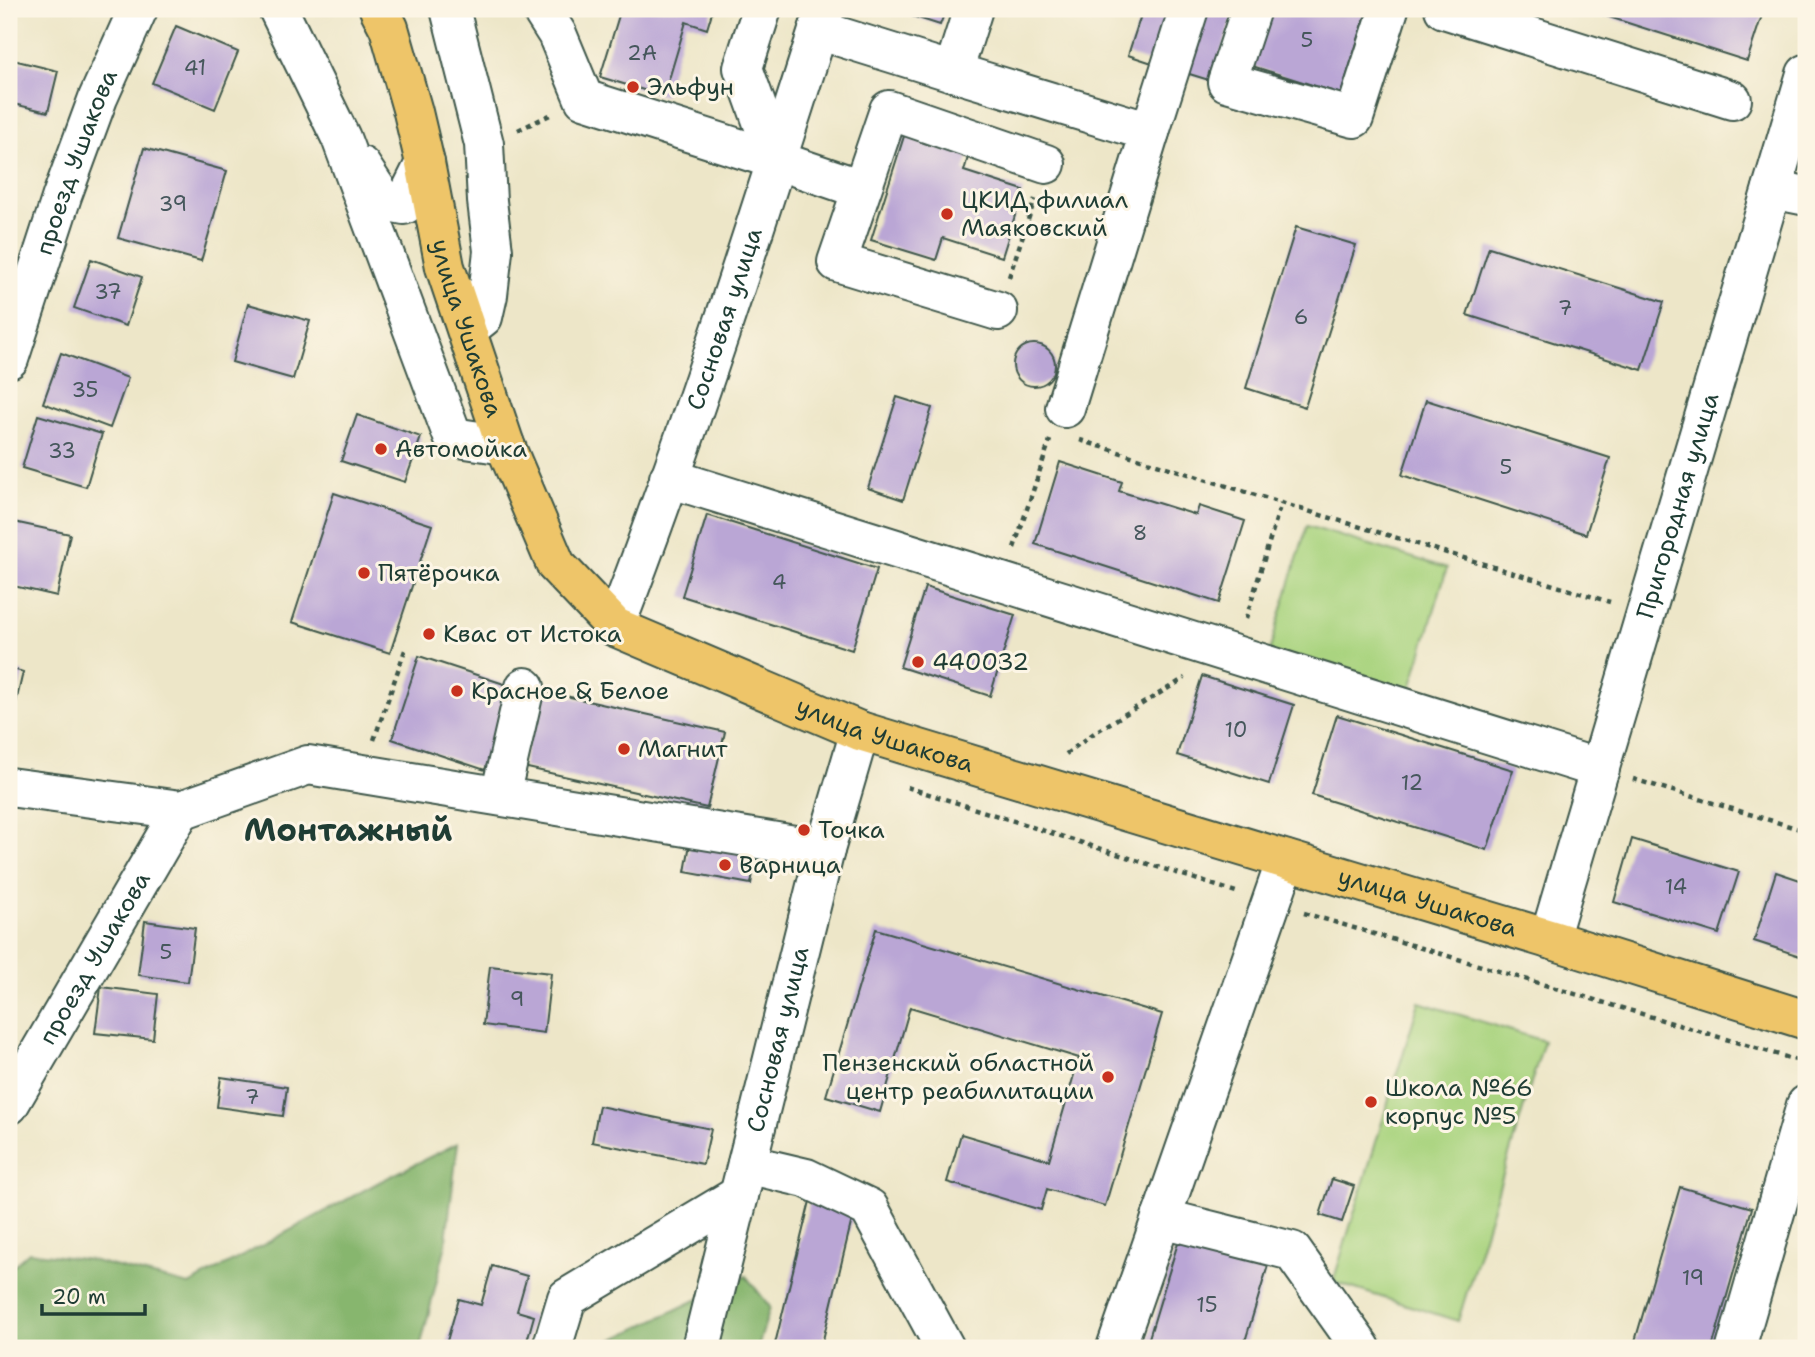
<svg xmlns="http://www.w3.org/2000/svg" width="1815" height="1357" font-family="'Shantell Sans',sans-serif">
<style>
.green{fill:#aad480;stroke:#64885a;stroke-width:2}
.forest{fill:#87b66e;stroke:#537a51;stroke-width:2}
.building{fill:#baa6d5}
.lines{fill:none;stroke-linecap:round;stroke-linejoin:round}
.minor-casing{stroke:#3e564a;stroke-width:42}
.major-casing{stroke:#3e564a;stroke-width:42}
.path{stroke:#3e564a;stroke-width:4.5;stroke-dasharray:5 5;stroke-linecap:butt}
.minor{stroke:#fff;stroke-width:38}
.major{stroke:#eec569;stroke-width:38}
.poi-dot{fill:#c8321e;stroke:#fcf5e5;stroke-width:2.5}
.labels{text-anchor:middle;dominant-baseline:central;stroke-width:6;stroke-linejoin:round;paint-order:stroke}
.number-label{font-size:21px;fill:#46575c}
.poi-label{font-size:24px;fill:#1f3d34;stroke:#fcf5e5;text-anchor:start}
.street-label{font-size:24px;fill:#1f3d34;stroke:#fcf5e5}
.district-label{font-size:32px;font-weight:bold;fill:#1f3d34;stroke:#fcf5e5}
</style>
<rect width="100%" height="100%" fill="#fcf5e5"/>
<filter id="ink" filterUnits="userSpaceOnUse"><feTurbulence type="fractalNoise" baseFrequency=".0143" numOctaves="2"/><feDisplacementMap in="SourceGraphic" scale="14" xChannelSelector="R" yChannelSelector="G"/><feConvolveMatrix kernelMatrix="1 2 1 2 8 2 1 2 1" color-interpolation-filters="sRGB"/></filter>
<filter id="wash" filterUnits="userSpaceOnUse"><feTurbulence type="fractalNoise" baseFrequency=".00686" numOctaves="4" result="noise"/><feDisplacementMap in="SourceGraphic" scale="28" xChannelSelector="R" yChannelSelector="G"/><feGaussianBlur stdDeviation="1.57" result="paint"/><feColorMatrix in="noise" values="0 0 0 0 0 0 0 0 0 0 0 0 0 0 0 0 0 1.4 0 .05"/><feComposite in="paint" operator="in"/></filter>
<g filter="url(#wash)">
<rect width="100%" height="100%" fill="#ede6c8"/>
<path class="green" d="M 1307,526 L 1447,568 L 1409,695 L 1269,652 Z
M 1419,1002 L 1544,1041 L 1458,1321 L 1333,1282 Z"/>
<path class="forest" d="M 458,1143 L 445,1248 L 420,1348 L 9,1348 L 9,1270 L 29,1252 L 90,1260 L 189,1285 L 381,1181 Z
M 746,1276 L 770,1307 L 758,1348 L 605,1348 L 608,1342 Z"/>
<g id="blocks">
<path class="building" d="M 621,9 L 713,9 L 707,29 L 686,22 L 664,96 L 600,77 Z
M 890,9 L 946,9 L 940,25 Z
M 1143,9 L 1175,9 L 1158,65 L 1128,55 Z
M 1203,9 L 1235,9 L 1212,81 L 1183,72 Z
M 1267,9 L 1348,9 L 1366,14 L 1341,94 L 1249,65 Z
M 1584,9 L 1764,9 L 1747,61 Z
M 176,26 L 238,52 L 215,109 L 152,83 Z
M 9,59 L 58,71 L 48,112 L 9,103 Z
M 906,130 L 970,150 L 964,171 L 1023,190 L 1002,257 L 943,238 L 936,260 L 871,240 Z
M 144,148 L 227,171 L 201,261 L 118,238 Z
M 1296,227 L 1356,245 L 1305,407 L 1246,388 Z
M 1489,247 L 1664,302 L 1642,370 L 1467,315 Z
M 91,259 L 142,277 L 126,326 L 74,308 Z
M 248,304 L 310,321 L 293,379 L 232,362 Z
M1013 365a21 21 0 1 1 42 0a21 21 0 1 1-42 0Z
M 61,353 L 128,378 L 110,428 L 43,403 Z
M 897,397 L 932,408 L 903,500 L 868,488 Z
M 1426,400 L 1610,458 L 1586,534 L 1402,475 Z
M 38,415 L 102,434 L 86,487 L 22,468 Z
M 357,415 L 421,437 L 405,482 L 341,461 Z
M 1060,462 L 1122,482 L 1119,491 L 1196,515 L 1199,506 L 1245,521 L 1219,603 L 1035,544 Z
M 334,493 L 432,525 L 390,653 L 292,622 Z
M 707,515 L 877,569 L 852,650 L 682,596 Z
M 9,521 L 70,534 L 57,596 L 9,585 Z
M 925,587 L 1015,615 L 990,696 L 900,667 Z
M 419,656 L 513,687 L 485,770 L 392,739 Z
M 9,668 L 23,672 L 10,729 L 9,729 Z
M 1202,676 L 1294,705 L 1269,784 L 1177,755 Z
M 539,690 L 725,732 L 707,808 L 523,767 Z
M 1337,715 L 1513,770 L 1487,850 L 1312,795 Z
M 1632,839 L 1739,872 L 1719,934 L 1614,902 Z
M 690,844 L 756,856 L 751,884 L 685,872 Z
M 1776,872 L 1806,882 L 1806,958 L 1754,941 Z
M 145,921 L 195,928 L 188,982 L 138,975 Z
M 876,929 L 1162,1014 L 1105,1206 L 1047,1189 L 1041,1210 L 947,1182 L 961,1134 L 1049,1160 L 1079,1058 L 910,1007 L 880,1112 L 826,1096 Z
M 490,966 L 551,973 L 544,1033 L 483,1025 Z
M 101,987 L 158,994 L 153,1039 L 95,1033 Z
M 221,1077 L 287,1087 L 283,1116 L 217,1107 Z
M 599,1106 L 711,1129 L 703,1164 L 592,1142 Z
M 1332,1179 L 1354,1186 L 1342,1222 L 1320,1215 Z
M 1680,1187 L 1752,1208 L 1712,1348 L 1633,1348 Z
M 810,1201 L 854,1211 L 821,1348 L 774,1348 Z
M 1180,1236 L 1269,1262 L 1243,1348 L 1146,1348 Z
M 492,1266 L 527,1276 L 517,1311 L 534,1316 L 525,1348 L 445,1348 L 459,1299 L 481,1305 Z"/>
</g>
</g>
<g filter="url(#ink)">
<use href="#blocks" fill-opacity="0" stroke="#3e564a" stroke-width="2"/>
<g class="lines">
<g class="minor-casing">
<g id="minor">
<path d="M 278,9 L 341,138 L 453,437 L 505,445"/>
<path d="M 450,9 L 484,144 L 487,201 L 493,251 L 488,295 L 483,317 L 473,325 L 463,314 L 454,291"/>
<path d="M 541,9 L 557,34 L 584,99 L 776,160 L 861,189"/>
<path d="M 762,9 L 743,68 L 776,160"/>
<path d="M 1251,9 L 1227,82 L 1354,118 L 1389,9"/>
<path d="M 1444,9 L 1732,100"/>
<path d="M 818,30 L 953,72 L 973,9"/>
<path d="M 953,72 L 1150,132 L 1189,9"/>
<path d="M 361,166 L 384,201 L 404,205 L 425,163"/>
<path d="M 1772,189 L 1806,196"/>
<path d="M 998,311 L 837,262 L 889,110 L 1046,164"/>
<path id="s1" d="M 9,359 L 62,196 L 98,98 L 138,9"/>
<path d="M 1065,408 L 1150,132"/>
<path d="M 669,478 L 1600,769"/>
<path id="s2" d="M 615,627 C 693,424 759,216 825,9"/>
<path d="M 9,787 L 181,810 L 308,765 L 825,850"/>
<path d="M 500,796 L 525,687"/>
<path id="s3" d="M 1549,939 L 1806,74"/>
<path id="s4" d="M 9,1105 L 181,810"/>
<path d="M 747,1164 L 806,1178 L 869,1208 L 945,1348"/>
<path d="M 1161,1218 L 1292,1251 L 1361,1348"/>
<path d="M 552,1348 L 567,1298 L 739,1195"/>
<path id="s5" d="M 701,1348 L 825,850 L 860,731"/>
<path d="M 1116,1348 L 1286,860"/>
<path d="M 1736,1348 L 1806,1105"/>
</g>
</g>
<g class="major-casing">
<g id="major">
<path id="s6" d="M 379,9 L 389,28 L 413,112 L 425,163 L 445,267 L 505,445 L 556,565 L 615,627 L 860,731 L 1549,939 L 1806,1020"/>
</g>
</g>
<path class="path" d="M 518,130 L 552,114
M 1009,277 L 1035,199
M 1080,440 L 1281,503 L 1610,602
M 1014,548 L 1050,440
M 1246,619 L 1281,503
M 374,740 L 405,650
M 1066,754 L 1097,731 L 1185,678
M 1633,779 L 1806,831
M 907,787 L 1236,892
M 1304,913 L 1806,1063
M 1802,1348 L 1806,1333"/>
<use href="#minor" class="minor"/>
<use href="#major" class="major"/>
</g>
</g>
<g class="poi-dot">
<circle cx="633" cy="87" r="7"/>
<circle cx="947" cy="214" r="7"/>
<circle cx="381" cy="449" r="7"/>
<circle cx="364" cy="573" r="7"/>
<circle cx="429" cy="634" r="7"/>
<circle cx="918" cy="662" r="7"/>
<circle cx="457" cy="691" r="7"/>
<circle cx="624" cy="749" r="7"/>
<circle cx="804" cy="830" r="7"/>
<circle cx="725" cy="865" r="7"/>
<circle cx="1108" cy="1077" r="7"/>
<circle cx="1371" cy="1102" r="7"/>
</g>
<g class="labels">
<g class="number-label">
<text x="1307" y="40">5</text>
<text x="642" y="53">2А</text>
<text x="195" y="68">41</text>
<text x="173" y="204">39</text>
<text x="108" y="292">37</text>
<text x="1565" y="308">7</text>
<text x="1301" y="317">6</text>
<text x="85" y="390">35</text>
<text x="62" y="451">33</text>
<text x="1506" y="467">5</text>
<text x="1140" y="533">8</text>
<text x="779" y="582">4</text>
<text x="1236" y="730">10</text>
<text x="1412" y="783">12</text>
<text x="1676" y="887">14</text>
<text x="166" y="952">5</text>
<text x="517" y="999">9</text>
<text x="252" y="1097">7</text>
<text x="1693" y="1278">19</text>
<text x="1207" y="1305">15</text>
</g>
<g class="poi-label">
<text x="647" y="87">Эльфун</text>
<text x="961" y="200">ЦКИД филиал<tspan x="961" dy="28">Маяковский</tspan></text>
<text x="395" y="449">Автомойка</text>
<text x="378" y="573">Пятёрочка</text>
<text x="443" y="634">Квас от Истока</text>
<text x="932" y="662">440032</text>
<text x="471" y="691">Красное &amp; Белое</text>
<text x="638" y="749">Магнит</text>
<text x="818" y="830">Точка</text>
<text x="739" y="865">Варница</text>
<text x="1094" y="1063" text-anchor="end">Пензенский областной<tspan x="1094" dy="28">центр реабилитации</tspan></text>
<text x="1385" y="1088">Школа №66<tspan x="1385" dy="28">корпус №5</tspan></text>
</g>
<g class="street-label">
<text stroke="none"><textPath href="#s1" startOffset="208">проезд Ушакова</textPath></text>
<text stroke="none"><textPath href="#s2" startOffset="327">Сосновая улица</textPath></text>
<text stroke="none"><textPath href="#s6" startOffset="332">улица Ушакова</textPath></text>
<text stroke="none"><textPath href="#s3" startOffset="452">Пригородная улица</textPath></text>
<text stroke="none"><textPath href="#s6" startOffset="962">улица Ушакова</textPath></text>
<text stroke="none"><textPath href="#s6" startOffset="1530">улица Ушакова</textPath></text>
<text stroke="none"><textPath href="#s4" startOffset="170">проезд Ушакова</textPath></text>
<text stroke="none"><textPath href="#s5" startOffset="318">Сосновая улица</textPath></text>
</g>
<g class="district-label">
<text x="348" y="829">Монтажный</text>
</g>
</g>
<rect width="1815" height="1357" fill="none" stroke="#fcf5e5" stroke-width="35"/>
<path d="M42 1304v10h103v-10" fill="none" stroke="#1f3d34" stroke-width="3.5"/>
<text x="52" y="1304" font-size="21" fill="#1f3d34" stroke="#fcf5e5" stroke-width="5" paint-order="stroke">20 m</text>
</svg>
